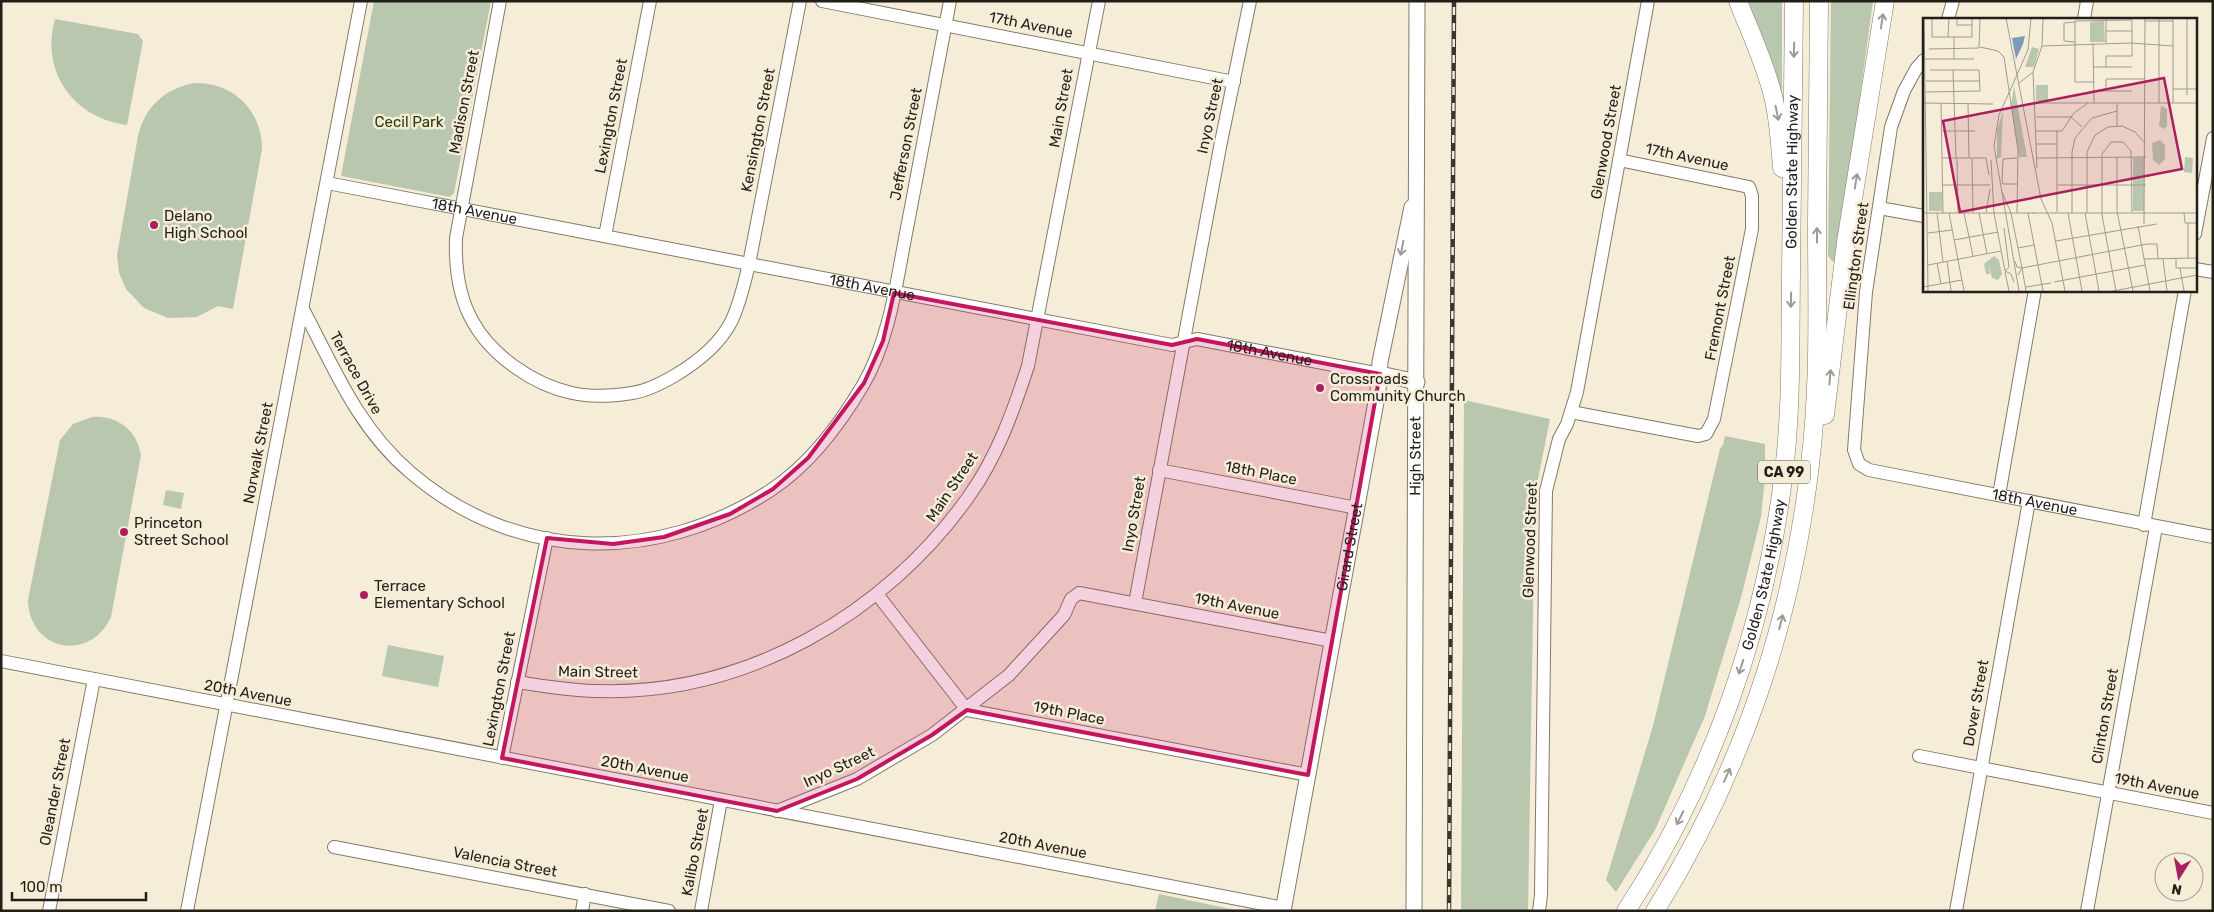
<svg xmlns="http://www.w3.org/2000/svg" width="2214" height="912" font-family="Rubik,sans-serif">
<style>
.green{fill:#b8c7ad}
.lines{fill:none;stroke-linecap:round;stroke-linejoin:round}
.minor-casing{stroke:#827a68;stroke-width:14}
.major-casing{stroke:#827a68;stroke-width:17}
.highway-casing{stroke:#827a68;stroke-width:19}
.minor{stroke:#fff;stroke-width:12}
.major{stroke:#fff;stroke-width:15}
.highway{stroke:#fff;stroke-width:18}
.rail-casing{stroke:#3a362e;stroke-width:4.5}
.rail{stroke:#f6edd9;stroke-width:2.5;stroke-dasharray:8;stroke-linecap:butt}
.oneway{stroke:#9c9a97}
.marked{fill:#c2185b;fill-opacity:0.2;stroke:#c2185b;stroke-width:4;stroke-linejoin:round}
.poi-dot{fill:#ab1f5f;stroke:#f6edd9;stroke-width:2}
.labels{text-anchor:middle;dominant-baseline:central;stroke-width:5;stroke-linejoin:round;paint-order:stroke}
.shield{fill:#f6edd9;stroke:#625d52;stroke-width:1}
.shield-label{font-size:14px;font-weight:bold;fill:#221f18}
.street-label{font-size:15px;fill:#221f18;stroke:#f6edd9}
.park-label{font-size:15px;fill:#243d06;stroke:#f6edd9}
.poi-label{font-size:15px;fill:#221f18;stroke:#f6edd9;text-anchor:start}
.inset-road{fill:none;stroke:#a19b8c;stroke-width:1}
.view{fill:#ab1f5f;fill-opacity:0.15;stroke:#ab1f5f;stroke-width:2.5}
.inset-edge{fill:none;stroke:#221f18;stroke-width:2.5}
</style>
<rect width="100%" height="100%" fill="#f6edd9"/>
<path class="green" d="M 374,1 L 491,1 L 454,193 L 450,197 L 341,176 Z
M 1743,1 L 1782,1 L 1782,115 Z
M 1831,1 L 1873,1 L 1838,256 L 1833,262 L 1828,256 Z
M 55,19 L 138,34 L 143,41 L 127,125 C 73,118 40,71 55,19 Z
M 194,83 C 233,82 262,110 262,149 L 233,309 L 218,306 L 197,317 L 168,318 L 144,308 L 126,289 L 119,273 L 117,255 L 138,136 C 145,107 164,89 194,83 Z
M 1464,400 L 1550,419 L 1535,494 L 1528,911 L 1461,911 Z
M 92,417 C 117,415 137,430 141,455 L 111,617 C 90,663 29,651 28,600 L 60,440 L 73,424 Z
M 1725,436 L 1765,444 L 1765,478 L 1761,517 L 1742,594 L 1705,716 L 1655,830 L 1616,892 L 1606,880 L 1653,726 L 1720,449 L 1723,445 Z
M 166,490 L 184,493 L 181,509 L 163,505 Z
M 388,645 L 444,656 L 438,687 L 382,676 Z
M 1159,894 L 1240,911 L 1155,911 Z"/>
<g class="lines">
<g class="minor-casing">
<g id="minor">
<path d="M 500,1 L 456,238 C 455,267 458,296 473,322 C 492,356 534,385 572,393 C 590,397 614,396 632,393 C 646,391 662,383 674,376 C 696,363 719,345 731,322 C 740,304 744,284 749,264 L 800,1"/>
<path d="M 822,1 L 1234,82"/>
<path d="M 1948,19 L 1953,1"/>
<path d="M 2084,19 L 2087,1"/>
<path id="s1" d="M 1924,60 L 1916,69 L 1904,91 L 1891,127 L 1866,292 L 1854,450 L 1859,464 L 1869,470 L 2213,537"/>
<path id="s2" d="M 327,183 L 1172,345 L 1197,339 L 1380,374"/>
<path d="M 1879,208 L 1924,216"/>
<path d="M 2195,234 L 2213,138"/>
<path d="M 605,236 L 650,1"/>
<path d="M 2195,269 L 2213,272"/>
<path d="M 303,309 C 334,368 358,428 410,472 C 515,563 657,565 771,490 C 809,465 840,424 863,385 C 891,337 897,277 908,223 C 922,149 936,75 950,1"/>
<path d="M 1571,412 L 1698,436 L 1706,434 L 1714,419 L 1752,229 L 1752,196 L 1749,187 L 1619,160"/>
<path d="M 1159,470 L 1357,508"/>
<path d="M 1999,495 L 2035,290"/>
<path d="M 2144,525 L 2185,290"/>
<path d="M 877,594 L 967,710 L 1308,775"/>
<path d="M 1135,603 L 1220,147 L 1250,1"/>
<path d="M 1,661 L 1284,908"/>
<path d="M 517,682 C 544,686 572,691 599,691 C 746,695 886,614 969,496 C 997,457 1013,412 1028,366 L 1099,1"/>
<path d="M 1919,756 L 2213,813"/>
<path d="M 502,758 L 547,538"/>
<path d="M 777,811 L 857,779 L 932,735 L 1009,675 L 1064,615 L 1071,599 L 1079,593 L 1332,641"/>
<path d="M 334,847 L 669,911"/>
<path d="M 49,911 L 94,679"/>
<path d="M 187,911 L 361,1"/>
<path d="M 582,911 L 585,894"/>
<path d="M 701,911 L 721,800"/>
<path d="M 1539,911 L 1541,895 L 1546,491 L 1559,439 L 1567,424 L 1577,392 L 1648,1"/>
<path d="M 1956,911 L 2029,501"/>
<path d="M 2087,911 L 2156,527"/>
</g>
</g>
<g class="major-casing">
<g id="major">
<path d="M 1380,374 L 1417,382"/>
<path id="s3" d="M 1283,911 L 1378,391 L 1380,362 L 1412,207"/>
<path id="s4" d="M 1414,911 L 1417,1"/>
</g>
</g>
<g class="highway-casing">
<g id="highway">
<path d="M 1738,1 C 1750,32 1765,63 1773,96 C 1779,120 1780,144 1782,168"/>
<path d="M 1825,415 L 1846,242 L 1885,1"/>
<path id="s5" d="M 1626,911 C 1710,783 1764,631 1783,479 C 1792,411 1790,343 1791,276 C 1792,184 1793,93 1794,1"/>
<path d="M 1655,911 C 1740,775 1792,623 1810,464 C 1820,384 1817,303 1817,223 C 1817,149 1819,75 1819,1"/>
</g>
</g>
<use href="#minor" class="minor"/>
<use href="#major" class="major"/>
<use href="#highway" class="highway"/>
<g class="rail-casing">
<path id="rail" d="M 1449,911 L 1454,1"/>
</g>
<use href="#rail" class="rail"/>
</g>
<defs><path id="oneway-shaft" d="M-6 0H5M1.5-3L5.5 0L1.5 3" fill="none" stroke-width="1.6" stroke-linecap="round" stroke-linejoin="round" transform="scale(1.25)"/></defs>
<g class="oneway">
<use href="#oneway-shaft" transform="translate(1882 21) rotate(-81)"/>
<use href="#oneway-shaft" transform="translate(1794 50) rotate(91)"/>
<use href="#oneway-shaft" transform="translate(1777 113) rotate(78)"/>
<use href="#oneway-shaft" transform="translate(1856 181) rotate(-81)"/>
<use href="#oneway-shaft" transform="translate(1817 235) rotate(-90)"/>
<use href="#oneway-shaft" transform="translate(1402 248) rotate(101)"/>
<use href="#oneway-shaft" transform="translate(1791 300) rotate(91)"/>
<use href="#oneway-shaft" transform="translate(1830 377) rotate(-85)"/>
<use href="#oneway-shaft" transform="translate(1781 622) rotate(-76)"/>
<use href="#oneway-shaft" transform="translate(1741 667) rotate(108)"/>
<use href="#oneway-shaft" transform="translate(1727 775) rotate(-66)"/>
<use href="#oneway-shaft" transform="translate(1680 818) rotate(117)"/>
</g>
<path class="marked" d="M 894,293 L 1172,345 L 1197,339 L 1380,374 L 1308,775 L 967,710 L 932,735 L 857,779 L 777,811 L 502,758 L 547,538 L 613,544 L 664,537 L 730,514 L 773,489 L 808,458 L 864,383 L 883,341 Z"/>
<g class="poi-dot">
<circle cx="154" cy="225" r="5"/>
<circle cx="1320" cy="388" r="5"/>
<circle cx="124" cy="532" r="5"/>
<circle cx="364" cy="595" r="5"/>
</g>
<g class="labels">
<rect class="shield" x="1758" y="460.5" width="52" height="23" rx="4"/>
<g class="shield-label">
<text x="1784" y="472">CA 99</text>
</g>
<g class="street-label">
<text transform="translate(1031 25) rotate(11)">17th Avenue</text>
<text transform="translate(464 102) rotate(-79)">Madison Street</text>
<text transform="translate(1061 108) rotate(-80)">Main Street</text>
<text transform="translate(611 116) rotate(-79)">Lexington Street</text>
<text transform="translate(1210 116) rotate(-78)">Inyo Street</text>
<text transform="translate(758 130) rotate(-79)">Kensington Street</text>
<text transform="translate(1606 142) rotate(-80)">Glenwood Street</text>
<text transform="translate(906 144) rotate(-79)">Jefferson Street</text>
<text transform="translate(1687 157) rotate(12)">17th Avenue</text>
<text stroke="none"><textPath href="#s5" startOffset="771">Golden State Highway</textPath></text>
<text stroke="none"><textPath href="#s2" startOffset="150">18th Avenue</textPath></text>
<text transform="translate(1856 256) rotate(-82)">Ellington Street</text>
<text stroke="none"><textPath href="#s2" startOffset="555">18th Avenue</textPath></text>
<text transform="translate(1720 308) rotate(-79)">Fremont Street</text>
<text stroke="none"><textPath href="#s2" startOffset="960">18th Avenue</textPath></text>
<text transform="translate(356 373) rotate(61)">Terrace Drive</text>
<text transform="translate(258 453) rotate(-79)">Norwalk Street</text>
<text stroke="none"><textPath href="#s4" startOffset="455">High Street</textPath></text>
<text transform="translate(1261 473) rotate(11)">18th Place</text>
<text transform="translate(952 487) rotate(-56)">Main Street</text>
<text stroke="none"><textPath href="#s1" startOffset="596">18th Avenue</textPath></text>
<text transform="translate(1134 514) rotate(-80)">Inyo Street</text>
<text transform="translate(1530 540) rotate(-88)">Glenwood Street</text>
<text stroke="none"><textPath href="#s3" startOffset="370">Girard Street</textPath></text>
<text stroke="none"><textPath href="#s5" startOffset="366">Golden State Highway</textPath></text>
<text transform="translate(1237 606) rotate(11)">19th Avenue</text>
<text transform="translate(598 672) rotate(1)">Main Street</text>
<text transform="translate(499 689) rotate(-79)">Lexington Street</text>
<text transform="translate(248 693) rotate(11)">20th Avenue</text>
<text transform="translate(1976 703) rotate(-80)">Dover Street</text>
<text transform="translate(1069 713) rotate(11)">19th Place</text>
<text transform="translate(2105 716) rotate(-80)">Clinton Street</text>
<text transform="translate(839 767) rotate(-25)">Inyo Street</text>
<text transform="translate(645 769) rotate(11)">20th Avenue</text>
<text transform="translate(2157 786) rotate(11)">19th Avenue</text>
<text transform="translate(55 792) rotate(-79)">Oleander Street</text>
<text transform="translate(1043 845) rotate(11)">20th Avenue</text>
<text transform="translate(695 852) rotate(-79)">Kalibo Street</text>
<text transform="translate(505 862) rotate(11)">Valencia Street</text>
</g>
<g class="park-label">
<text x="409" y="122">Cecil Park</text>
</g>
<g class="poi-label">
<text x="164" y="216">Delano<tspan x="164" dy="17">High School</tspan></text>
<text x="1330" y="379">Crossroads<tspan x="1330" dy="17">Community Church</tspan></text>
<text x="134" y="523">Princeton<tspan x="134" dy="17">Street School</tspan></text>
<text x="374" y="586">Terrace<tspan x="374" dy="17">Elementary School</tspan></text>
</g>
</g>
<g transform="translate(1923 18)">
<rect width="274" height="274" fill="#f6edd9"/>
<path d="M 181,3 L 182,24 L 167,24 L 167,4 ZM 109,29 L 116,31 L 111,49 L 102,49 ZM 113,67 L 125,67 L 125,84 L 113,83 ZM 91,68 L 104,139 L 96,139 L 88,87 ZM 238,88 L 244,91 L 244,108 L 241,111 L 236,108 ZM 80,93 L 78,139 L 74,141 L 74,112 ZM 237,122 L 242,127 L 242,141 L 236,147 L 230,142 L 229,125 ZM 262,139 L 270,140 L 269,155 L 261,154 ZM 210,140 L 221,140 L 221,193 L 210,193 ZM 6,174 L 19,174 L 19,193 L 6,193 ZM 71,238 L 76,242 L 79,256 L 75,262 L 69,260 L 65,244 L 67,256 L 63,256 L 61,246 Z" fill="#b8c7ad"/>
<path d="M 102,18 L 100,26 L 93,41 L 89,20 Z" fill="#7c9bb7"/>
<path class="inset-road" d="M 1,0 L 5,273M 9,0 L 9,19 L 49,19 L 49,0M 34,0 L 34,7 L 49,7M 83,0 L 118,181 L 129,205 L 142,273M 236,0 L 236,85M 250,0 L 250,85M 264,0 L 264,77M 183,1 L 183,25M 222,3 L 250,3M 152,4 L 141,5 L 141,23 L 152,24M 183,13 L 209,13M 25,19 L 26,0M 31,19 L 31,41M 170,25 L 171,85M 119,28 L 208,25 L 250,28M 57,29 L 75,33 L 81,39 L 95,132 L 94,195M 6,31 L 56,30 L 57,0M 0,41 L 51,41M 171,49 L 209,49M 30,52 L 33,140M 3,63 L 57,63M 171,64 L 152,64 L 152,3 L 209,2 L 209,38 L 183,38 L 183,49M 95,66 L 110,54M 250,71 L 274,71M 171,73 L 209,73M 183,73 L 183,61 L 222,61M 3,74 L 57,73 L 56,52 L 7,52M 0,85 L 70,86M 18,85 L 20,195M 45,85 L 46,140M 113,85 L 274,85M 113,99 L 148,99 L 159,109M 194,108 L 194,85M 18,113 L 52,113M 113,113 L 139,113 L 151,95 L 165,85M 134,113 L 134,194M 113,126 L 134,126M 194,139 L 194,193 L 210,273M 19,140 L 63,140 L 66,157M 34,140 L 35,195M 94,140 L 80,141 L 79,162 L 80,166 L 94,166M 113,140 L 223,139M 49,141 L 50,195M 68,142 L 71,195M 114,150 L 110,54 L 119,28 L 120,0M 19,167 L 67,167M 134,167 L 223,167M 79,174 L 88,195M 0,195 L 112,195M 14,195 L 20,244M 26,195 L 41,273M 41,195 L 50,238M 56,195 L 64,236M 63,195 L 67,171M 71,195 L 82,253M 88,195 L 99,250M 105,195 L 120,273M 110,195 L 274,195M 145,195 L 159,273M 149,195 L 149,134 L 152,120 L 169,100 L 194,93M 162,195 L 176,273M 164,195 L 164,134 L 172,117 L 185,109 L 199,108 L 212,114 L 222,125M 261,195 L 262,205 L 274,205M 265,205 L 265,240M 221,206 L 222,0M 215,208 L 227,273M 81,210 L 86,249 L 82,253 L 88,256 L 91,264M 5,215 L 29,212M 31,222 L 75,214M 133,223 L 234,206M 95,230 L 111,227M 221,241 L 274,240M 240,241 L 244,273M 253,241 L 253,250 L 274,250M 24,243 L 28,273M 92,243 L 94,249 L 99,250 L 95,257M 14,245 L 18,266M 5,247 L 78,233M 257,250 L 261,273M 82,254 L 86,273M 131,264 L 222,247M 0,269 L 39,262M 103,269 L 128,265M 96,273 L 71,128 L 76,97 L 105,32 L 108,0M 103,273 L 99,250 L 224,226 L 234,226 L 235,241M 190,273 L 274,257M 193,273 L 179,197 L 179,136 L 188,124 L 200,124 L 208,133 L 209,194"/>
<path class="view" d="M 241,60 L 259,151 L 37,194 L 20,103 Z"/>
<rect width="274" height="274" class="inset-edge"/>
</g>
<rect width="2214" height="912" fill="none" stroke="#221f18" stroke-width="5"/>
<g transform="translate(2179 877) rotate(191)"><circle r="24" fill="#f6edd9" stroke="#a19b8c"/>
<path d="M0-4L9 19L0 12L-9 19Z" fill="#ab1f5f"/>
<text y="-8" font-size="14" font-weight="bold" text-anchor="middle" fill="#221f18">N</text>
</g>
<path d="M12 892v8h134v-8" fill="none" stroke="#221f18" stroke-width="2.5"/>
<text x="20" y="892" font-size="15" fill="#221f18" stroke="#f6edd9" stroke-width="4" paint-order="stroke">100 m</text>
</svg>
